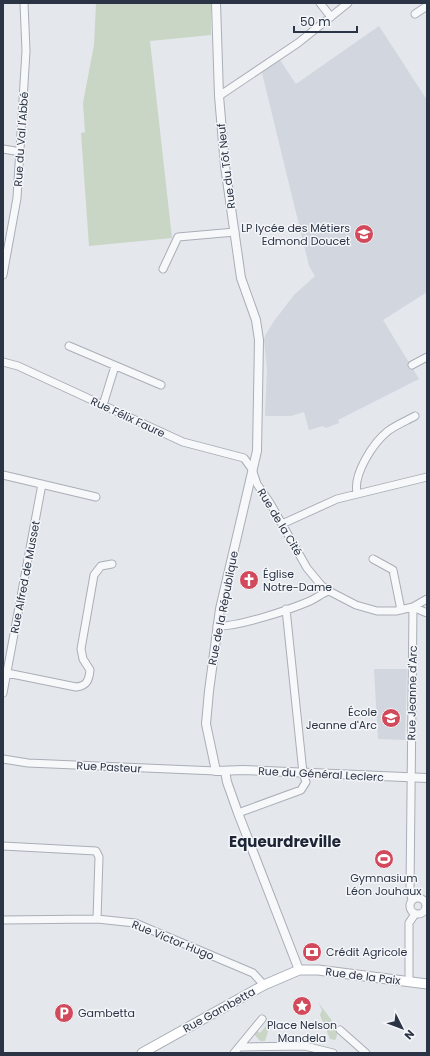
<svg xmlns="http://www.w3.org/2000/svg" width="430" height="1056" font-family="Poppins,sans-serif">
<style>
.built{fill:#d2d6de}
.green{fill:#c9d6c5}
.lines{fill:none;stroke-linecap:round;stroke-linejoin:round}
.minor-casing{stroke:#a9aeb7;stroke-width:9}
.tertiary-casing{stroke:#a9aeb7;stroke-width:10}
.secondary-casing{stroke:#a9aeb7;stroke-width:11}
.minor{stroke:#f7f8fa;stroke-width:7}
.tertiary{stroke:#f7f8fa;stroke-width:8}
.secondary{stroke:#fff;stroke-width:9}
.labels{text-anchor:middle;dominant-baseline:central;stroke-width:3;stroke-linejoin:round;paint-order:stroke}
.street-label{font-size:11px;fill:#2b3445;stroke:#f4f6f9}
.poi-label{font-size:11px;fill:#2b3445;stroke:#f4f6f9;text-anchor:start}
.district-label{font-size:15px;font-weight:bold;fill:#1d2536;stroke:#f4f6f9}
</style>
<rect width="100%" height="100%" fill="#e4e7ec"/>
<path class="built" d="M 379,26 L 427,100 L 427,292 L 383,320 L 419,379 L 338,420 L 339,423 L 326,428 L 323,426 L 309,430 L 304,412 L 291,416 L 265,416 L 267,370 L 264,340 L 265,336 L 274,321 L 294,295 L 315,276 L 309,266 L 262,73 L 280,60 L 296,84 Z
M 374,669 L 407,669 L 405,740 L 378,739 Z"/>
<path class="green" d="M 96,3 L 211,3 L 211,35 L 150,41 L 172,238 L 89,246 L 81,133 L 85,132 L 83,103 L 94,45 Z
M 318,1002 C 324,1011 343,1030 335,1040 L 330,1039 L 320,1015 L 322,1010 Z
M 266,1018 L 271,1022 L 265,1041 L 260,1041 L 254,1034 L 257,1031 L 260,1033 L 266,1026 Z"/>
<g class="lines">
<g class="minor-casing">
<path id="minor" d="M 320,3 L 331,17
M 415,14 L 427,6
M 219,96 L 298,43 L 348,3
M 3,149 L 21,152
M 163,269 L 178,237 L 235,232
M 3,275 L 17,198 L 26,51 L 24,3
M 69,346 L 161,385
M 3,362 L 18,366 L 183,442 L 244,458 L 252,469 L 257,484 L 270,503 L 307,568 L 321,585 L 329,591 L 356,605 L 377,611 L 396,611 L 413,607 L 427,599
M 412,365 L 427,357
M 103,405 L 115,366
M 3,475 L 96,497
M 357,493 C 353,474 373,443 388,431 C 396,425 406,421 415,416
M 282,524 L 337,499 L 427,477
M 373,559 L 393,570 L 401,610
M 217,626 C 238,627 289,610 310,601 C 317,598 322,593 329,591
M 7,673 L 76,687 C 87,686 89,680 90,670 L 83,659 L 81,649 L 94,575 L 101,566 L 112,564
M 3,693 L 42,484
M 3,759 L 28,763 L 216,771
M 238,813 L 301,790 L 306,782 L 303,773 L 286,609
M 3,846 L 96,851 L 99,857 L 97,919
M410 906a8 8 0 1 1 16 0a8 8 0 1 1-16 0Z
M 412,900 L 410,890 L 413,607 L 427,613
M 3,920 L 97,919 L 135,923 L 253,973 L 264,985
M 409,981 L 409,923 L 415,914
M 340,1030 L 366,1053
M 241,1047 L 305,1046 L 333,1053
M 234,1053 L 262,1019"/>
</g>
<g class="tertiary-casing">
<path id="tertiary" d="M 216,3 L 219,96 L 225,166 L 241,278 L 256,320 L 259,340 L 257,451 L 220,609 L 209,691 L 206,724 L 216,771 L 243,770 L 427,778
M 225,771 L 227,782 L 238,813 L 299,970"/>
</g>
<g class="secondary-casing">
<path id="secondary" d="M 142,1053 L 264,985 L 299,970 L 318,970 L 427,984"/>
</g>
<use href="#minor" class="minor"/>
<use href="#tertiary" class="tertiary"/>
<use href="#secondary" class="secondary"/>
</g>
<defs>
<g id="school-disc" transform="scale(1)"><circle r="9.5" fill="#d1495b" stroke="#f4f6f9"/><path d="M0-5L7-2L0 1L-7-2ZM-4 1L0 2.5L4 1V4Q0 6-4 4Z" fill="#fff"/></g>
<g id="church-disc" transform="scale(1)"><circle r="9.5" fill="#d1495b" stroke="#f4f6f9"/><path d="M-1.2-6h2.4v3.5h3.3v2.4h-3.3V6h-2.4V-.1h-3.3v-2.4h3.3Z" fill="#fff"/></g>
<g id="stadium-disc" transform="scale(1)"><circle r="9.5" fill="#d1495b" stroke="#f4f6f9"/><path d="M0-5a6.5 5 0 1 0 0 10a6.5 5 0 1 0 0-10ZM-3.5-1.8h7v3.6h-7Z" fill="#fff"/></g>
<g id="bank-disc" transform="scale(1)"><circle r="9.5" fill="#d1495b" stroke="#f4f6f9"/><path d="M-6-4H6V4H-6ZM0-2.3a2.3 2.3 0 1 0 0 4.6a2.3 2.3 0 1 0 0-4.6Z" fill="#fff"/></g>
<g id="sight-disc" transform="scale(1)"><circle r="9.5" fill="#d1495b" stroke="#f4f6f9"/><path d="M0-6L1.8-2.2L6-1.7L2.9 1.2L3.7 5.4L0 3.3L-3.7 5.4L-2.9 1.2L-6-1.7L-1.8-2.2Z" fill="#fff"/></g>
<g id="parking-disc" transform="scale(1)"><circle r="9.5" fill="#d1495b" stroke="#f4f6f9"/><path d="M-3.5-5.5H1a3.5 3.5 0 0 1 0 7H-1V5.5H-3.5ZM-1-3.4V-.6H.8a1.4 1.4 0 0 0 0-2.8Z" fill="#fff"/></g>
</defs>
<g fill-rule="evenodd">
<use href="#school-disc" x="364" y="234"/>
<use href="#church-disc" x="249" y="580"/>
<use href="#school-disc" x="391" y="718"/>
<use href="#stadium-disc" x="384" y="859"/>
<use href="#bank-disc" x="312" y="952"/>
<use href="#sight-disc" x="302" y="1006"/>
<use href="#parking-disc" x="64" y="1013"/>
</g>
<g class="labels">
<g class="street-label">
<text transform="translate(21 139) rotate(-86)">Rue du Val l'Abbé</text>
<text transform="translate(226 166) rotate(-97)">Rue du Tôt Neuf</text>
<text transform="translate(128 417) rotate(25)">Rue Félix Faure</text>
<text transform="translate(280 522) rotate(59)">Rue de la Cité</text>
<text transform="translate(25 577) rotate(-79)">Rue Alfred de Musset</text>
<text transform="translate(223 608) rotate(-79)">Rue de la République</text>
<text transform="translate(412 693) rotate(-89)">Rue Jeanne d'Arc</text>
<text transform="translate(109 767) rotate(3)">Rue Pasteur</text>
<text transform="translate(321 774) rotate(3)">Rue du Général Leclerc</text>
<text transform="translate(173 940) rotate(22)">Rue Victor Hugo</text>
<text transform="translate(363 976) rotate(7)">Rue de la Paix</text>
<text transform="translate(219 1010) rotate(-29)">Rue Gambetta</text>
</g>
<g class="poi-label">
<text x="350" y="228" text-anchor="end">LP lycée des Métiers<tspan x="350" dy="13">Edmond Doucet</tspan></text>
<text x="263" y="574">Église<tspan x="263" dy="13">Notre-Dame</tspan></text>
<text x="377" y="712" text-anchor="end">École<tspan x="377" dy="13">Jeanne d'Arc</tspan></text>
<text x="384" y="878" text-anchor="middle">Gymnasium<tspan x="384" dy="13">Léon Jouhaux</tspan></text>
<text x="326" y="952">Crédit Agricole</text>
<text x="78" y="1013">Gambetta</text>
<text x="302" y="1025" text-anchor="middle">Place Nelson<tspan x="302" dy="13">Mandela</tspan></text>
</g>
<g class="district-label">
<text x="285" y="841">Equeurdreville</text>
</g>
</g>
<rect width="430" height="1056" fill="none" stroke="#2b3445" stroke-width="8"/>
<g transform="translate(402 1028) rotate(132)" stroke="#f4f6f9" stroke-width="3" paint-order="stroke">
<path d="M0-3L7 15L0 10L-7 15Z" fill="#2b3445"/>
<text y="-6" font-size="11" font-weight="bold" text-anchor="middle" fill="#2b3445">N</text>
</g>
<path d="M294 26v6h63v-6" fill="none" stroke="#2b3445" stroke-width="2"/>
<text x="300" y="26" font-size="12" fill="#2b3445" stroke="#f4f6f9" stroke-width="3" paint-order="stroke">50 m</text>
</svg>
